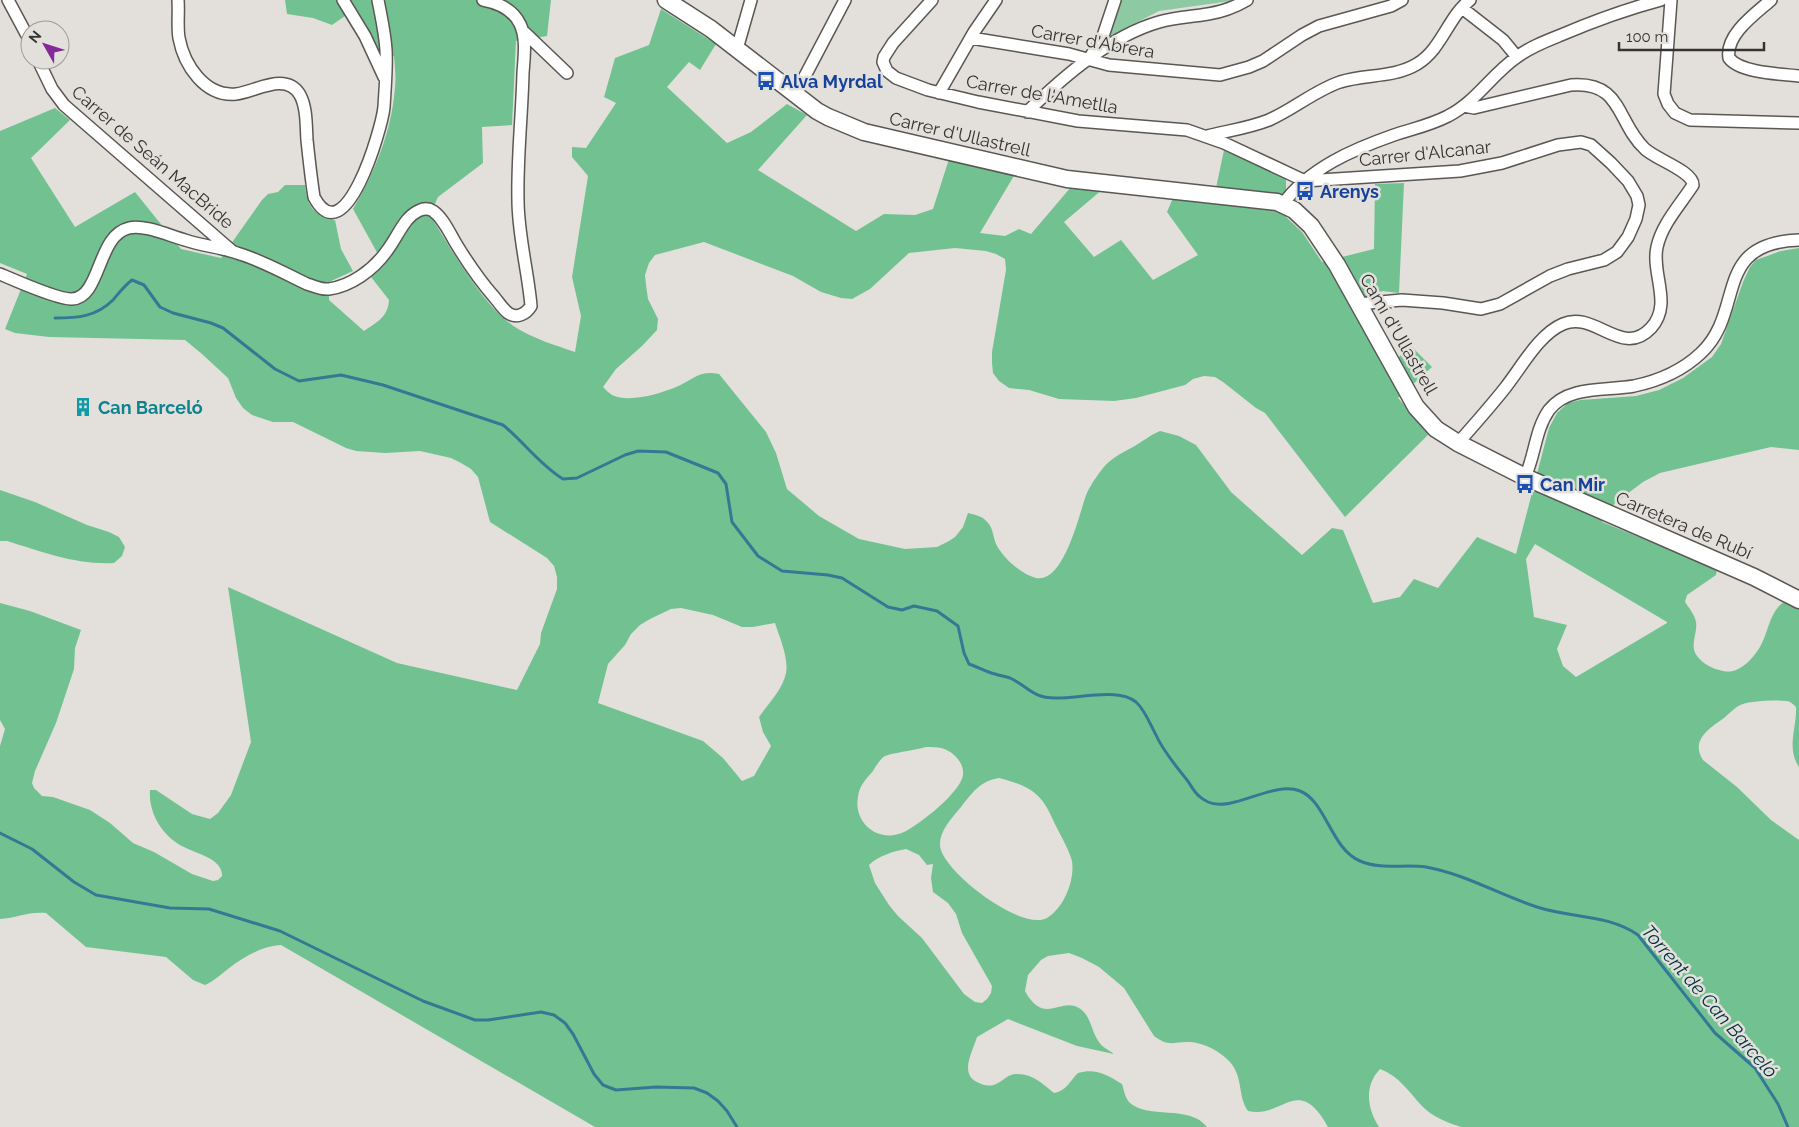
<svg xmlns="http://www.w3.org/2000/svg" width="1799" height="1127" font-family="Raleway,sans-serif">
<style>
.green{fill:#8dcaa3}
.forest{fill:#72c291;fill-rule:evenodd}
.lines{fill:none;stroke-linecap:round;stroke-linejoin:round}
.stream{stroke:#347994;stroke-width:3}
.street-casing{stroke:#5a5754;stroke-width:14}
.secondary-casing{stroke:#5a5754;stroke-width:19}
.street{stroke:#fff;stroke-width:11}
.secondary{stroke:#fff;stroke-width:16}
.labels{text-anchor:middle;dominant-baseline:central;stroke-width:5;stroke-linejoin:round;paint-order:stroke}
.street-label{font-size:18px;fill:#363433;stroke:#e3e0dc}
.transit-label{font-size:18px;font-weight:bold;fill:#164399;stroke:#e3e0dc;text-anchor:start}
.culture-label{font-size:18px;font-weight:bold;fill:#0d838f;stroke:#e3e0dc;text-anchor:start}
.water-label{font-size:19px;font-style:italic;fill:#033141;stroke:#e3e0dc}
</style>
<rect width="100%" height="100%" fill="#e3e0dc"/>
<path class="green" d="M 1121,0 L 1231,0 L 1231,1 L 1159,11 L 1111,36 L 1110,34 Z"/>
<path class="forest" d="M 285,0 L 551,0 L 547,36 L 516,41 L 512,125 L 482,127 L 483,163 L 438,197 L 430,215 C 451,249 483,306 515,327 C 534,339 555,345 575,352 L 581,316 L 572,277 L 588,176 L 572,157 L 572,147 L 586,148 L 616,103 L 604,97 L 615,58 L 649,45 L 661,9 L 716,44 L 700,70 L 689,62 L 667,87 L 727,143 L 751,132 L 787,104 L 807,115 L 758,170 L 856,231 L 884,214 L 915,215 L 933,209 L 949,159 L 1015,174 L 980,233 L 1005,236 L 1019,229 L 1031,234 L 1071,187 L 1103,189 L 1064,222 L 1094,257 L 1121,240 L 1153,280 L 1198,255 L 1167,212 L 1179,184 L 1216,188 L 1224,150 L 1286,178 L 1286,217 L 1302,232 L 1322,262 L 1374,249 L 1375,184 L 1404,183 L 1399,293 L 1382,291 L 1359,318 L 1385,367 L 1412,347 L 1432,367 L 1398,398 L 1430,433 L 1345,517 L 1265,413 L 1256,408 L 1223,382 L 1215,377 L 1204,376 L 1193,379 L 1185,385 L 1136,398 L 1114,401 L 1059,399 L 1029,390 L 1009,388 L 999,381 L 993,373 L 992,363 L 992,352 L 1006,270 L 1005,259 L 996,254 L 986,251 L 955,248 L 909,253 L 870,289 L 852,299 L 841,298 L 821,292 L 793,276 L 704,242 L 655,255 L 649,263 L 645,275 L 646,285 L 648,299 L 658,319 L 657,330 L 642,346 L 616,369 L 603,387 C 606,390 609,393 612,395 C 630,403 659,394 676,387 C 693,380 699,370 719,374 L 766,432 L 776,453 L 787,489 L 819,516 L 859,539 L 905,549 L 937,547 L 949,541 L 955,537 L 963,527 L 968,513 C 976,515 983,516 988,523 C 993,528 993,537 996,544 C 1003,558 1021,574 1036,578 C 1063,584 1079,516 1085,498 C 1088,489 1094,480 1100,472 C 1109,459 1120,454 1133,447 C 1142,442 1150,435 1160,431 L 1179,436 L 1196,445 L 1231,492 L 1302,555 L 1332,528 L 1343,530 L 1373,603 L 1400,597 L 1414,579 L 1438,588 L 1477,537 L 1516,554 L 1549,428 L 1557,413 L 1568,403 L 1580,400 L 1636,396 L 1659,390 L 1683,378 L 1712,357 L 1721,344 L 1743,282 L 1750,267 L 1756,260 L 1781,251 L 1799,248 L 1799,450 L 1771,447 L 1660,473 L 1643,482 L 1615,503 L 1602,522 L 1717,569 L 1716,575 L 1687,595 L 1685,602 C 1689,608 1695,615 1696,622 C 1698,633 1689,645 1697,656 C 1703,664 1713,669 1723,671 C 1739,675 1754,658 1761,645 C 1768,632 1769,617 1779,606 C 1784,601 1792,598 1799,595 L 1799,767 C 1786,748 1797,728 1796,707 C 1794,705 1792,703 1790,702 C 1784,699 1751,701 1743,704 C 1736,706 1730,713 1724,718 C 1710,728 1690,740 1703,760 L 1737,787 L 1771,820 L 1799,840 L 1799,1127 L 1461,1127 C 1448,1123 1431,1116 1422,1106 C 1409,1092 1399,1076 1380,1069 C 1364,1086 1367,1108 1379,1127 L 1328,1127 C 1298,1073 1283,1119 1248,1111 C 1237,1095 1244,1077 1229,1061 C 1221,1052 1204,1043 1191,1042 C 1174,1041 1170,1048 1154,1036 L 1124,988 L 1099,967 L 1082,958 L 1069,953 L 1048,956 L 1041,960 L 1028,975 L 1025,991 C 1044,1026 1060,997 1079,1008 C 1091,1015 1091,1031 1099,1042 C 1102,1047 1109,1050 1114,1054 L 1077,1046 L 1008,1019 L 977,1037 C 973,1051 959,1073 977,1082 C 982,1085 990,1087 996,1084 C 1003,1081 1008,1074 1016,1074 C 1032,1073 1043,1084 1054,1093 C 1066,1091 1069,1082 1078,1073 C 1096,1068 1107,1075 1122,1084 C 1124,1090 1125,1097 1129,1102 C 1147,1120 1190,1104 1207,1127 L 595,1127 L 281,945 C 262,946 243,957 228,969 C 220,975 214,981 205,985 L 193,980 L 166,957 L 86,947 L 46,913 C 30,911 16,918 0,919 L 0,746 L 5,729 L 0,720 L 0,603 L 30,611 L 81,630 L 75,648 L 74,669 L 56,723 L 35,771 L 32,783 L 34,788 L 42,796 L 53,797 L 90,810 L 110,823 L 133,843 L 154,852 L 192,874 L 213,881 L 218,880 L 222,876 C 223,859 197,854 184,847 C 163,837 148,813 150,790 L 156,790 L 192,814 L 210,819 L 218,813 L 231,795 L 251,742 L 228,587 L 397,663 L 517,690 L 540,644 L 541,633 L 557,589 L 557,577 L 554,566 L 547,558 L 490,522 L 478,477 L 471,469 L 461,463 L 451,458 L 420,451 L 385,453 L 356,451 L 346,448 L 293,422 L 273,422 L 252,415 L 243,408 L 236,398 L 228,378 L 202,354 L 185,340 L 49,337 L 15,333 L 5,329 L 27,274 L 0,263 L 0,131 L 55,108 L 70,120 L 31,158 L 75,227 L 135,192 L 181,249 L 221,258 L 262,200 L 268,194 L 278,192 L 285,185 L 305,185 C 307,206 314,216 335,220 L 341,249 L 353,271 L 329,282 L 329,300 L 364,331 C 377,322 388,317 389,300 L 371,277 L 384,265 L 353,209 C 375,172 392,130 395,87 C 396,77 395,66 394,56 L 378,53 L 355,9 L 332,25 L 313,18 L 287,14 ZM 1535,544 L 1667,622 L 1667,623 L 1576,677 L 1563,666 L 1557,649 L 1567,625 L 1534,617 L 1526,559 ZM 681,608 L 713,615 L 742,627 L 753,627 L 775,623 C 779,636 789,658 786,673 C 783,689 768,704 759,717 L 763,732 L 771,746 L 754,776 L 742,781 L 723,758 L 703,741 L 598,703 L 608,664 L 625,645 L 631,634 L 640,625 L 650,619 L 671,609 ZM 926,747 C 938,747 945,747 954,755 C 960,760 964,768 963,775 C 961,792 919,825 904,832 C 879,844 853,823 858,797 C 859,786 866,779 873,771 C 876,766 880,759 885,756 C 892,753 916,750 926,747 ZM 999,778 C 1014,782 1028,786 1039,797 C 1048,806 1052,819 1058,830 C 1063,840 1069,850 1072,861 C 1075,880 1064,908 1047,918 C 1022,932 943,872 940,846 C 939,831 952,818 961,807 C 972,793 980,781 999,778 ZM 906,849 L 919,855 L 927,865 L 933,864 L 931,878 L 933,892 L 948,903 L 956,914 L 962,933 L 992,986 L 991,993 L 987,999 L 982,1003 L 975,1002 L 964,994 L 922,938 L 898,916 L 889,905 L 875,883 L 869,865 C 878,856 894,851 906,849 Z
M 0,490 L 35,502 L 87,525 L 109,532 L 119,537 L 125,547 L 122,556 L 114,563 C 76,565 43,552 7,541 L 0,541 Z"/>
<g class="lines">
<path class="stream" d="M 55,318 C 77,318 96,317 113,300 C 119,293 124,286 132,280 L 144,285 L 160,307 L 173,313 L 211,323 L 223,328 L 275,369 L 299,381 L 341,375 L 383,385 L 503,425 C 524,442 539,464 563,479 L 577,478 L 625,455 L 638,451 L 666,452 L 718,473 L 726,484 L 732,522 L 758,556 L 782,571 L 828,575 L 842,578 L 888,607 L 902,610 L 914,606 L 937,611 L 958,626 L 964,653 L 969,664 C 978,667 986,672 995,674 C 1000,676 1005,676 1010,678 C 1029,687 1032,698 1055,698 C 1077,699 1118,687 1136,702 C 1145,710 1150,724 1156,735 C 1163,751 1176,766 1187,780 C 1191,785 1194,792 1199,796 C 1201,798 1206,801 1208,802 C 1232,813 1274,780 1300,791 C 1326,801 1331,849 1360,861 C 1381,870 1405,864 1426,867 C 1465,874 1500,895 1537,907 C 1570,918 1608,914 1638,935 L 1715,1033 L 1755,1068 L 1778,1104 L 1788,1127
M 0,833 L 32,849 L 74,882 L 96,895 L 170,908 L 209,909 L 280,931 L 423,1001 L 475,1020 L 488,1020 L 541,1012 L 554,1015 L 565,1023 L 573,1034 L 594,1074 L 603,1085 L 616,1090 L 656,1087 L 694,1088 L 707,1093 L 718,1101 L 727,1111 L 737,1127"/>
<g class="street-casing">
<path id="street" d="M 8,0 L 30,41
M 178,0 C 179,13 177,26 179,38 C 184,65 205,97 236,94 C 255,92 286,71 300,95 C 307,108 306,126 307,140 C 309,159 311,178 314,197 C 345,256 382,128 384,107 C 385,89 387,68 386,50 C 385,33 381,16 378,0
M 343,0 L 365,36 L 384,77
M 932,0 L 893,43 L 884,57 L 883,62 L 887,71 L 896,78 L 928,90 L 978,102 L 1078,121 L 1187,130 L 1224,143 L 1305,181 L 1460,171 L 1502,163 L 1558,145 L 1581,142 L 1591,145 L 1611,163 L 1628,181 L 1637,196 L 1639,205 L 1636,219 L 1628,237 L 1617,252 L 1604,260 L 1568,269 L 1550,276 L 1500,304 L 1481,309 L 1443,303 L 1402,300 L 1358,304
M 1671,0 L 1664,94 L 1668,104 L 1675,113 L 1690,120 L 1799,123
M 1771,0 C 1755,14 1725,35 1729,58 C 1740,73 1781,74 1799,76
M 1462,8 L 1503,40 L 1517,57
M 522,30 L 567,73
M 971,38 L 1069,54 L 1109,65 L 1220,75 L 1249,67 L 1263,61 L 1302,35 L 1319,26 L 1391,6 L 1402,0
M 737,49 L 751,0
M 1092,54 L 1101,42 L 1115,0
M 38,60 L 52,89 L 64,105 L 232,251
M 939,93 L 974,32 L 996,0
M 795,95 L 845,0
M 1027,112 C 1063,77 1110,36 1159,22 C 1175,17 1191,17 1208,14 C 1222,12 1235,7 1247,0
M 1207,136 C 1227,131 1249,128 1269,120 C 1294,109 1314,91 1340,82 C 1365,74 1394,78 1417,64 C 1442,49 1448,17 1470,0
M 1283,204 C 1309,168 1354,149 1394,135 C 1412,129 1431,125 1448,116 C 1476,102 1492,74 1517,57 C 1530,47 1546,41 1561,35 C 1594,21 1627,9 1661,0
M 0,274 C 14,280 59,300 72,299 C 101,298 97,235 129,228 C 144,224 170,236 185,240 C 202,246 220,247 237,253 C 261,260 284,273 307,284 C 314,286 321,290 329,289 C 351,286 373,270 386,252 C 394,242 399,230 407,220 C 413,213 424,205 433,211 C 443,218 449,232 455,242 C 467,262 480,281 495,298 C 499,303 503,309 508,313 C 517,319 526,314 531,306 C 528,271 518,235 518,200 C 517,158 522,115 523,73 C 524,58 527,38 520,24 C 513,9 499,3 483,0
M 1458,443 C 1474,425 1490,407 1505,388 C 1521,368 1539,334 1563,324 C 1595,310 1622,359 1651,328 C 1673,304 1651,274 1657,247 C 1662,224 1680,205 1693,185 C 1693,171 1655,159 1645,149 C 1616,122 1623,81 1571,85 L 1474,108 L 1464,106
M 1525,477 C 1535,456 1535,430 1549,410 C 1568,385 1607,391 1634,386 C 1658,381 1683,370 1701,353 C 1746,311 1711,243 1799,240"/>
</g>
<g class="secondary-casing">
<path id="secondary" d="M 666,0 L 711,29 L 817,111 L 828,117 L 864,132 L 1067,179 L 1277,202 L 1294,210 L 1311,226 L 1337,265 L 1416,407 L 1436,429 L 1458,443 L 1525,477 L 1754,577 L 1799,600"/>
</g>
<use href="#street" class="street"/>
<use href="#secondary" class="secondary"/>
</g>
<defs>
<g id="bus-bare" transform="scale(1.5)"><path d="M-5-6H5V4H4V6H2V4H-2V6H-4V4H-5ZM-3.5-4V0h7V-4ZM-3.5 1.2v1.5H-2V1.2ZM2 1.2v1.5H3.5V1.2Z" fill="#1a4fb4" stroke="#e3e0dc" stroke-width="2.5" paint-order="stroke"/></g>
<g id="building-bare" transform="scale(1.5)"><path d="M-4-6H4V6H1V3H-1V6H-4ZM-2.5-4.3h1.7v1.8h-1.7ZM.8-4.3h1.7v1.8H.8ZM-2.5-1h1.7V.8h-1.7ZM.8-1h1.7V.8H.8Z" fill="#0f9aa8" stroke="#e3e0dc" stroke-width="2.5" paint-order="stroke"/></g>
</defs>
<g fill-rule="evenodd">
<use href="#bus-bare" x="766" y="81"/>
<use href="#bus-bare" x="1305" y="191"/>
<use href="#building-bare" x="83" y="407"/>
<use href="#bus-bare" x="1525" y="484"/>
</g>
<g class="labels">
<g class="street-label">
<text transform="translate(1093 41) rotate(10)">Carrer d'Abrera</text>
<text transform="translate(1042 94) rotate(10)">Carrer de l'Ametlla</text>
<text transform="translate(960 134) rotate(13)">Carrer d'Ullastrell</text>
<text transform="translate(1425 153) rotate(-6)">Carrer d'Alcanar</text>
<text transform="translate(153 157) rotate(41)">Carrer de Seán MacBride</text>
<text transform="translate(1399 334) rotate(60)">Camí d'Ullastrell</text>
<text transform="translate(1684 525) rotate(23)">Carretera de Rubí</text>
</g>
<g class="transit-label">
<text x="781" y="81">Alva Myrdal</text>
<text x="1320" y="191">Arenys</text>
<text x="1540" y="484">Can Mir</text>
</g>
<g class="culture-label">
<text x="98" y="407">Can Barceló</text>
</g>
<g class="water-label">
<text transform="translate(1710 1001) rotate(49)">Torrent de Can Barceló</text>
</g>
</g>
<g transform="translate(45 45) rotate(309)"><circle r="24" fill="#e3e0dc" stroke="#9e9b98"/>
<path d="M0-4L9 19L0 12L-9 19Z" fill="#812a98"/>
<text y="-8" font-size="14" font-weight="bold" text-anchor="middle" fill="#363433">N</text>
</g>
<path d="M1619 42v8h145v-8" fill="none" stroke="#363433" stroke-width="2.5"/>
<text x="1626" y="42" font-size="15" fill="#363433" stroke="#e3e0dc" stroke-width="4" paint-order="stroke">100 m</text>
</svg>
